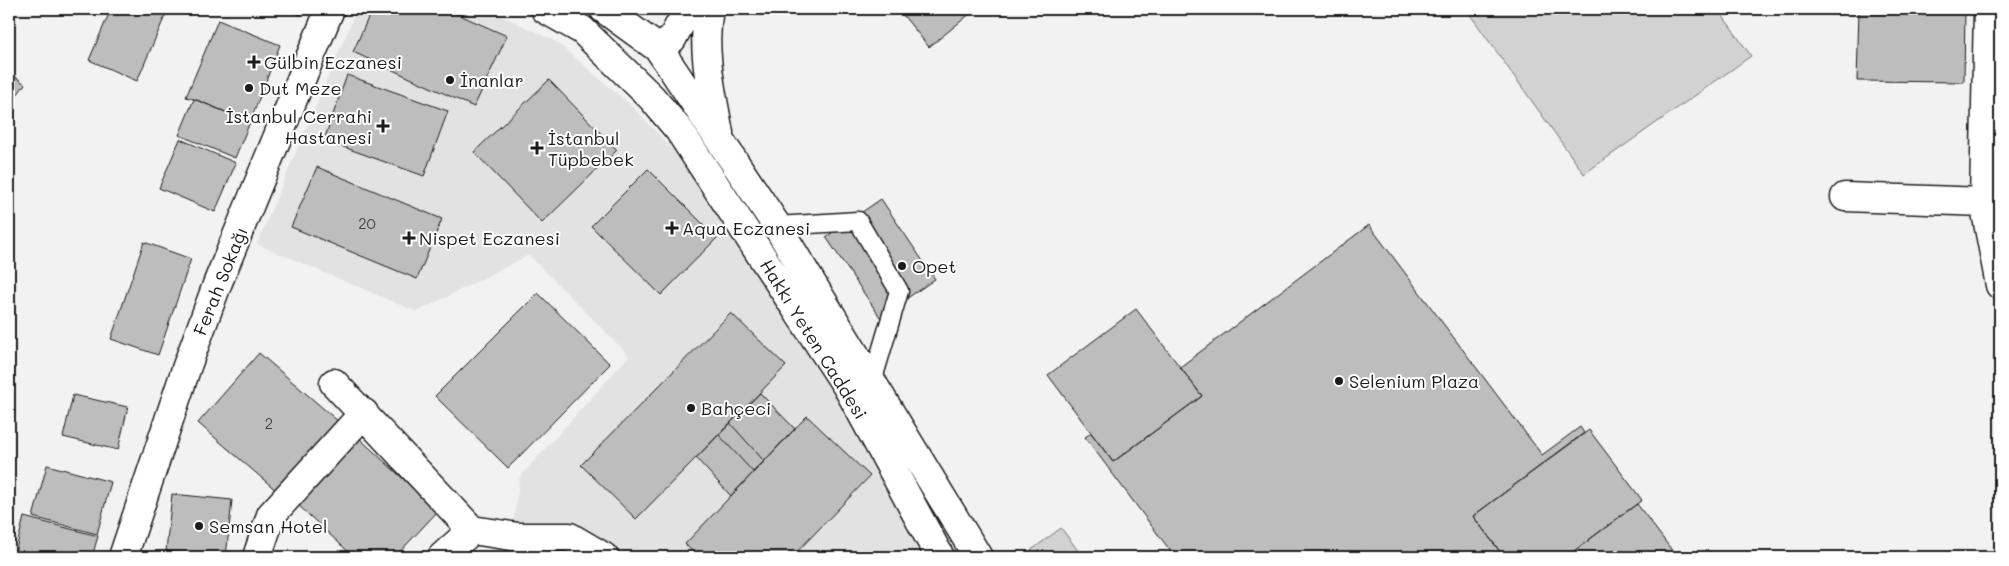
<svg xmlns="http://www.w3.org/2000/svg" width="2009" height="566" font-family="Mali,sans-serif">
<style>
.built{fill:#e2e2e2}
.green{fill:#d2d2d2;stroke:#777}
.building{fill:#bdbdbd;stroke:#1c1c1c}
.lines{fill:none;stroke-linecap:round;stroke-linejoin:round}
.lane-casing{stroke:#1c1c1c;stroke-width:21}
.street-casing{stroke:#1c1c1c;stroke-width:31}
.secondary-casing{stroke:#1c1c1c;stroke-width:31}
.lane{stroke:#fff;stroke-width:18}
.street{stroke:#fff;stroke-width:28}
.secondary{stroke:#fff;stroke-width:28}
.poi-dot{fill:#1c1c1c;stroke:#fff;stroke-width:2}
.labels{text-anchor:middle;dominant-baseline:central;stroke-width:4;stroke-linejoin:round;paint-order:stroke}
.number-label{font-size:15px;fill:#444}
.poi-label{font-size:18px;fill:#1c1c1c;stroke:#fff;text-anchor:start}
.street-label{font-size:18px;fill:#1c1c1c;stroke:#fff}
</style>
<rect width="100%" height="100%" fill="#f2f2f2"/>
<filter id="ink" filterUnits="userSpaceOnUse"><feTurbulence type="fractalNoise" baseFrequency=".02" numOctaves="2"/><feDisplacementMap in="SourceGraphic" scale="10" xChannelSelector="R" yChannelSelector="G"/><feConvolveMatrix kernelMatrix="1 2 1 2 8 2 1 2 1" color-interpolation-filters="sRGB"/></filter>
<g filter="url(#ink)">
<path class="built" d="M 357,9 L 487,9 L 555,41 L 633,107 L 747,230 L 935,557 L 508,557 L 520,477 L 629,356 L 529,255 L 417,312 L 257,244 Z"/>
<path class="green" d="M 1466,9 L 1718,9 L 1751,56 L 1584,174 Z
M 1061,528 L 1083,557 L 1022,557 Z"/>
<path class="building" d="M 111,9 L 168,9 L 137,81 L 89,60 Z
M 285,9 L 303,9 L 301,15 Z
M 372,9 L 446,9 L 507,36 L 474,107 L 353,52 Z
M 898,9 L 976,9 L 929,47 Z
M 1859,9 L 1965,9 L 1964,82 L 1857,81 Z
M 218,20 L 280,45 L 250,122 L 194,99 L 186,97 Z
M 9,72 L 25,84 L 9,106 Z
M 347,75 L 448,111 L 424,176 L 324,140 Z
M 549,80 L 617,150 L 542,223 L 474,152 Z
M 194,99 L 250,122 L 235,158 L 179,135 Z
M 180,139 L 236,163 L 215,212 L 159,188 Z
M 317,167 L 442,219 L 417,279 L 291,227 Z
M 648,169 L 717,238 L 661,295 L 591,226 Z
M 881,199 L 935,279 L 880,317 L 826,237 Z
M 1369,225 L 1542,455 L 1580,427 L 1584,433 L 1473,516 L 1504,557 L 1175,557 L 1085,437 L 1091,433 L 1113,462 L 1202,396 L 1180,367 Z
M 144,242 L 191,259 L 158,355 L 111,339 Z
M 538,293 L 610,364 L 508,468 L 435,396 Z
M 1136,309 L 1202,396 L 1113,462 L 1048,375 Z
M 731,313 L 786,366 L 636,519 L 581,465 Z
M 259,353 L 339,422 L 278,492 L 198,423 Z
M 760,393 L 795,429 L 731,496 L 696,458 Z
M 73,395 L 128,407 L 118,450 L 63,437 Z
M 807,416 L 870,476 L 792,557 L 698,557 L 685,544 Z
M 730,423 L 764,461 L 753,472 L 719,435 Z
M 1589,430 L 1642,500 L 1566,557 L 1504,557 L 1473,516 Z
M 359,438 L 438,511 L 395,557 L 354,557 L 297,504 Z
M 47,465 L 111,482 L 97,534 L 33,517 Z
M 172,494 L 232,500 L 226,557 L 166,551 Z
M 1637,504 L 1677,557 L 1566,557 Z
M 24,517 L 98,536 L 92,557 L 14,557 Z"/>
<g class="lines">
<g class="lane-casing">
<path id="lane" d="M 777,226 L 858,221 L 899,291 L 872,382"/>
</g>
<g class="street-casing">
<path id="street" d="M 1845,197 L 1984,202
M 334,383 L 472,530
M 472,530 L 518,537 L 570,537 L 604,557
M 257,557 L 271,515 L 364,413
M 442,557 L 472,530"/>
</g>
<g class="secondary-casing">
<path id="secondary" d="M 545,9 L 582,30 L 652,98 L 679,130 L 848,388 L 940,557
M 604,9 L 659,49 L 777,226 L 978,557
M 709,9 C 701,50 712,93 719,133
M 1988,9 L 1984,202 L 2000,285
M 659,49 L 672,39 L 688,9
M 123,557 L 187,366 L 218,282 L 330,9"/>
</g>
<use href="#lane" class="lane"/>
<use href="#street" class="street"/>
<use href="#secondary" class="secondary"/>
</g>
</g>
<g class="poi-dot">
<path d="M251.5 54.5h5v5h5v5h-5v5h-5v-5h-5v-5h5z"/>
<circle cx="450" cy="80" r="5"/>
<circle cx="249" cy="88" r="5"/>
<path d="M380.5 118.5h5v5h5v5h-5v5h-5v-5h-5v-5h5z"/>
<path d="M534.5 140.5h5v5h5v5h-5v5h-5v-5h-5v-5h5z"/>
<path d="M669.5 220.5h5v5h5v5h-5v5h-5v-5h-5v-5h5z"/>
<path d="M406.5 230.5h5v5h5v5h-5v5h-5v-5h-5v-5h5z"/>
<circle cx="902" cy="266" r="5"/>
<circle cx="1339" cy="381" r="5"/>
<circle cx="691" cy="408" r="5"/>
<circle cx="199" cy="526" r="5"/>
</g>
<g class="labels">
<g class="number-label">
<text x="367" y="223">20</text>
<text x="269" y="423">2</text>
</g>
<g class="poi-label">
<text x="264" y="62">Gülbin Eczanesi</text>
<text x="460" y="80">İnanlar</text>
<text x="259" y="88">Dut Meze</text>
<text x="372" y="116" text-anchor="end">İstanbul Cerrahi<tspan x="372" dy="21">Hastanesi</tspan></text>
<text x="548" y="138">İstanbul<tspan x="548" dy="21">Tüpbebek</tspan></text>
<text x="682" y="228">Aqua Eczanesi</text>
<text x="419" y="238">Nispet Eczanesi</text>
<text x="912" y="266">Opet</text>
<text x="1349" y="381">Selenium Plaza</text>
<text x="701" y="408">Bahçeci</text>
<text x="209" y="526">Semsan Hotel</text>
</g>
<g class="street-label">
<text transform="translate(220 281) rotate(-68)">Ferah Sokağı</text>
<text transform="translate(814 339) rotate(58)">Hakkı Yeten Caddesi</text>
</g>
</g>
<rect width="2009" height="566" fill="none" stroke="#fff" stroke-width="30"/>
<rect x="15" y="15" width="1979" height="536" fill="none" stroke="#1c1c1c" stroke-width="2" filter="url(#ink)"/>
</svg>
